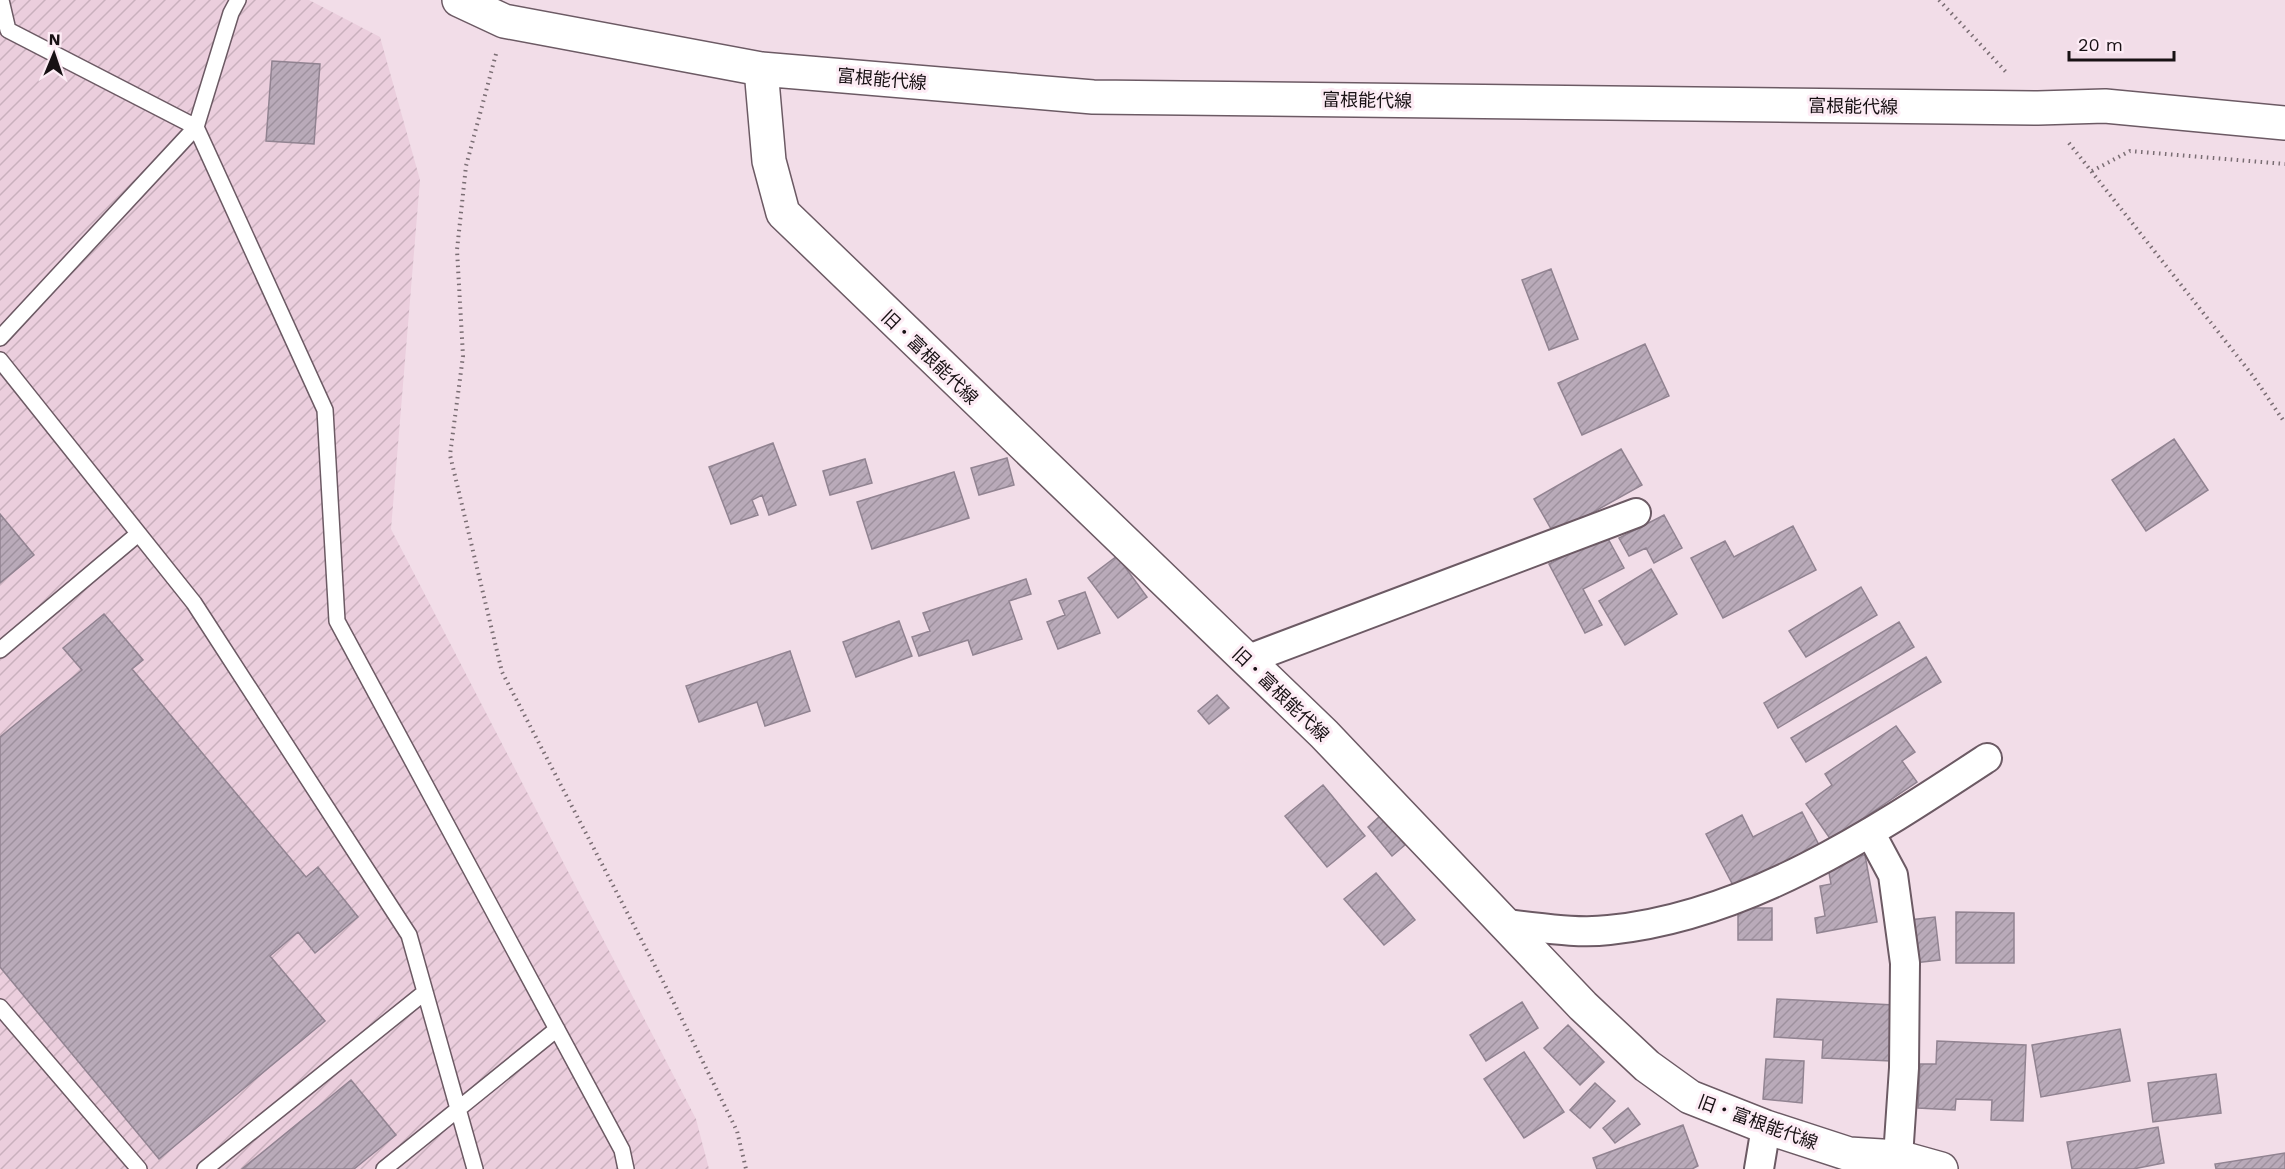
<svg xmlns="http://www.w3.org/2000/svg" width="2285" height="1169" font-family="'Work Sans','Noto Sans JP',sans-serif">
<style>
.industrial{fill:url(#industrial-furrows)}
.building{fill:url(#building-hatch);stroke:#918391;stroke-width:1.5}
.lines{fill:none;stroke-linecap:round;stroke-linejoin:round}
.lane-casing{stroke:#6c5a64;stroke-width:18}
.street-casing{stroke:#6c5a64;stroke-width:32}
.secondary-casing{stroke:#6c5a64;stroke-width:36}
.path{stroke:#7a6d73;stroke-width:4;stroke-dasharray:1.5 4.5;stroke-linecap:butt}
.lane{stroke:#fff;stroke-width:15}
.street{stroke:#fff;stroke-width:28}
.secondary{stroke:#fff;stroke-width:33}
.labels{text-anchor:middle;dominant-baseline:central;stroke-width:6;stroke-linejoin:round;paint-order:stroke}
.street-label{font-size:18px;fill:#181114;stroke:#fdecf5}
</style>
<defs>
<pattern id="industrial-furrows" width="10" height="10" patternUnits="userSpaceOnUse" patternTransform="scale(1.5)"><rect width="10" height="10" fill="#ebcedd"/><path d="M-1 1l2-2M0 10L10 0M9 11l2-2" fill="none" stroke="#c9b0bd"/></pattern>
<pattern id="building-hatch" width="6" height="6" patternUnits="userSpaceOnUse" patternTransform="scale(1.5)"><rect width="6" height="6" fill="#b9aab9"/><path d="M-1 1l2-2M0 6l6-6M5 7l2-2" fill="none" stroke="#9e919e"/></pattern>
</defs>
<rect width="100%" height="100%" fill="#f2dde8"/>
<path class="industrial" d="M 0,0 L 309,0 L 380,37 L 420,180 L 391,529 L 696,1119 L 709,1169 L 0,1169 Z"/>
<path class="building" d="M 272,61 L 320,64 L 314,144 L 266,141 Z
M 1551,269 L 1578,339 L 1549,350 L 1522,280 Z
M 1645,344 L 1669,396 L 1582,435 L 1558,383 Z
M 2174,439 L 2208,490 L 2146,531 L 2112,480 Z
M 773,443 L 796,505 L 769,515 L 762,495 L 752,500 L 758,515 L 731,524 L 709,467 Z
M 1621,449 L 1642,485 L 1554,534 L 1534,499 Z
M 1007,458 L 1014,485 L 979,495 L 971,468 Z
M 865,459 L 872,483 L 830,495 L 823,471 Z
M 954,472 L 969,518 L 872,549 L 857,502 Z
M 0,514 L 34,555 L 0,583 Z
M 1664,515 L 1682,548 L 1654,563 L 1646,548 L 1629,556 L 1619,538 Z
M 1793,526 L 1816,570 L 1723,618 L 1691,558 L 1725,541 L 1734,557 Z
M 1606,535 L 1624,568 L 1583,589 L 1602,625 L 1585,633 L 1549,564 Z
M 1117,556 L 1147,597 L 1118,618 L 1088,578 Z
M 1651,569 L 1677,614 L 1625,645 L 1599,601 Z
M 1026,579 L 1031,594 L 1009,601 L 1022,639 L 973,655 L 968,640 L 919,656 L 912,637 L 930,631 L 923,613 Z
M 1861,587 L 1877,615 L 1806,657 L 1789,631 Z
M 1085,592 L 1100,633 L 1058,649 L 1047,622 L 1065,615 L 1059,601 Z
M 104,614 L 143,660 L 132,669 L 306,877 L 318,867 L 358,917 L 315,953 L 298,932 L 270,956 L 325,1021 L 159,1159 L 0,967 L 0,737 L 82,670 L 63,648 Z
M 899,621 L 912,656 L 856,677 L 843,642 Z
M 1899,622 L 1914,647 L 1778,728 L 1764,703 Z
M 790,651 L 810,711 L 765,726 L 757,702 L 699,722 L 686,686 Z
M 1926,657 L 1941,682 L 1806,762 L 1791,738 Z
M 1217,695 L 1229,708 L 1209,724 L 1198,711 Z
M 1896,726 L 1915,752 L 1902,761 L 1917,782 L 1831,840 L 1806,804 L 1832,785 L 1825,774 Z
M 1323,785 L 1365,836 L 1327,867 L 1285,816 Z
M 1802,812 L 1819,845 L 1735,889 L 1706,834 L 1742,815 L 1753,837 Z
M 1381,815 L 1405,845 L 1392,856 L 1368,827 Z
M 1865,855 L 1877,922 L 1817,933 L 1815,918 L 1825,916 L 1820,886 L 1831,884 L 1827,861 Z
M 1376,873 L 1415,920 L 1384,945 L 1344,899 Z
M 1738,908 L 1772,908 L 1772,940 L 1738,940 Z
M 1956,912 L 2014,913 L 2014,963 L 1956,963 Z
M 1935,917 L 1940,960 L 1914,963 L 1909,920 Z
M 1777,999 L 1894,1005 L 1891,1061 L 1822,1058 L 1823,1040 L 1774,1037 Z
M 1522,1002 L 1538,1028 L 1486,1061 L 1470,1035 Z
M 1568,1025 L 1604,1062 L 1580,1085 L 1544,1048 Z
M 2120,1029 L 2130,1081 L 2041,1097 L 2032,1045 Z
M 1937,1041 L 2026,1045 L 2023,1121 L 1991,1120 L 1992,1100 L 1956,1099 L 1955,1110 L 1918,1108 L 1920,1064 L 1936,1064 Z
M 1524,1052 L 1564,1112 L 1524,1138 L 1484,1079 Z
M 1766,1059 L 1804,1061 L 1802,1103 L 1763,1099 Z
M 2216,1074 L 2221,1113 L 2153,1122 L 2148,1083 Z
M 351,1080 L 396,1135 L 354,1169 L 242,1169 Z
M 1595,1083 L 1615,1101 L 1590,1128 L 1570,1110 Z
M 1628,1108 L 1640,1124 L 1615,1143 L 1603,1128 Z
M 1683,1125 L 1698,1166 L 1692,1169 L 1597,1169 L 1593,1158 Z
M 2158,1127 L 2164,1163 L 2133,1169 L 2072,1169 L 2067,1142 Z
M 2285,1153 L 2285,1169 L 2216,1169 L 2215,1164 Z"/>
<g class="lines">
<g class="lane-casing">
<path id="lane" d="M 1,0 L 8,30 L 196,127 L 325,410 L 337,621 L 622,1150 L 626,1169
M 0,338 L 196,127 L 231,13 L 238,0
M 0,360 L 194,603 L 409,935 L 475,1169
M 0,650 L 138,534
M 0,1007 L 139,1169
M 205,1169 L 425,992
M 384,1169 L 557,1029"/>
</g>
<g class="street-casing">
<path id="street" d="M 1246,660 L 1636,513
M 1871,834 L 1893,875 L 1905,963 L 1904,1068 L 1898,1157
M 1504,924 C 1538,927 1575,934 1609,930 C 1748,916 1873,833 1987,758
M 1759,1169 L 1766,1127"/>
</g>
<g class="secondary-casing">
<path id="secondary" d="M 459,0 L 504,21 L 761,69 L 1093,97 L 2038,108 L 2105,106 L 2285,123
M 761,69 L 769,161 L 783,213 L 1324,734 L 1583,1006 L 1647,1066 L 1690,1097 L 1766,1127 L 1849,1154 L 1898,1157 L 1941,1169"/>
</g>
<path class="path" d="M 1939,0 L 2006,72
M 496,54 L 466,166 L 457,250 L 463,356 L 450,455 L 502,672 L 668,991 L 737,1131 L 746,1169
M 2069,143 L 2253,376 L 2285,423
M 2092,171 L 2130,151 L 2285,164"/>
<use href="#lane" class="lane"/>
<use href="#street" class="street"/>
<use href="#secondary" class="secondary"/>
</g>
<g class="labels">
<g class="street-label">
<text transform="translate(882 79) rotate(5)">富根能代線</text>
<text transform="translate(1367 100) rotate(1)">富根能代線</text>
<text transform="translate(1853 106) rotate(1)">富根能代線</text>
<text transform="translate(930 357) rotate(44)">旧・富根能代線</text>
<text transform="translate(1281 694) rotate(44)">旧・富根能代線</text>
<text transform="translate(1758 1122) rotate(20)">旧・富根能代線</text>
</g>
</g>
<g transform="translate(54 54) rotate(2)" stroke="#fdecf5" stroke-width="4.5" paint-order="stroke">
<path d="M0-4.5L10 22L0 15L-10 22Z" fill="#181114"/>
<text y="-9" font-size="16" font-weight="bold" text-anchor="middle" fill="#181114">N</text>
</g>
<path d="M2069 51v9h105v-9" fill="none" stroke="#181114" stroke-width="3"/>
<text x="2078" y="51" font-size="18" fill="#181114" stroke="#fdecf5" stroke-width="4.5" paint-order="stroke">20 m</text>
</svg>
